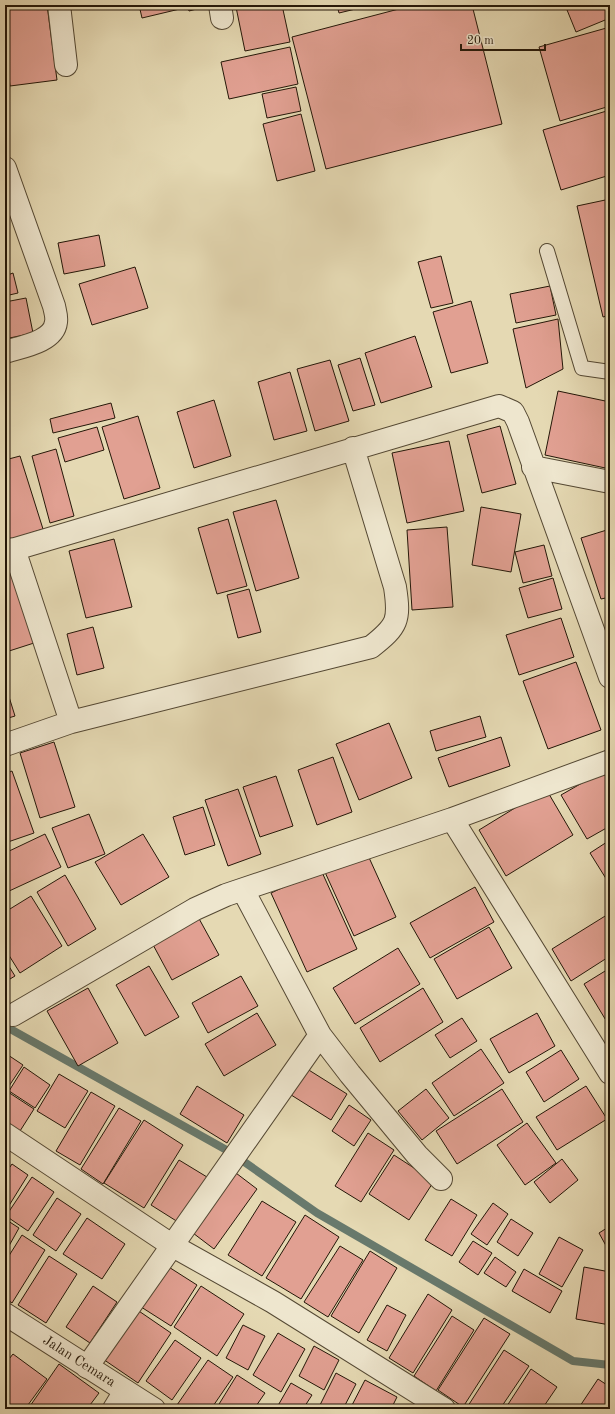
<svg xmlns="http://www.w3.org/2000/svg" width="615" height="1414" font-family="'Old Standard TT',serif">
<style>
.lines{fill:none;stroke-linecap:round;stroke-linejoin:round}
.stream{stroke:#68796c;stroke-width:8}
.building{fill:#e1a092;stroke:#241708}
.service-casing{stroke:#544833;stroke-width:16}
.minor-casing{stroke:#544833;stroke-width:24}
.tertiary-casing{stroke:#544833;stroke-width:24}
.service{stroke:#eee6ce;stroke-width:14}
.minor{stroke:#eee6ce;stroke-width:22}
.tertiary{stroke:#eee6ce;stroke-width:22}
.labels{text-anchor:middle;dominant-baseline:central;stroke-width:3.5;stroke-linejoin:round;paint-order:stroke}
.street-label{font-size:14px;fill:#241708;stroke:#eee6ce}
</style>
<rect width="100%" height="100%" fill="#e5d9b3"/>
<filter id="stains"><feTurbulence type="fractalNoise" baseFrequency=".005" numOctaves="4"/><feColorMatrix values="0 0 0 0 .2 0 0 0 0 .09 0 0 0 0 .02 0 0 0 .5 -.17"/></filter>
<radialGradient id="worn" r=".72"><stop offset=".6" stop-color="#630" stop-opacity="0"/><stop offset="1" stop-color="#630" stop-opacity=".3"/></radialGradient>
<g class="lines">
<path class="stream" d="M 5,1026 L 230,1152 L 317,1213 L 573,1361 L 610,1365"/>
</g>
<path class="building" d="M 5,5 L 24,5 L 5,9 Z
M 47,5 L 57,80 L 10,86 L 5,46 L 5,10 Z
M 139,5 L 184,5 L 184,8 L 142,18 Z
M 187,5 L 212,5 L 189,11 Z
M 244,5 L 282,5 L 290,42 L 245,51 L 236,7 Z
M 337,5 L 372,5 L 339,13 Z
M 414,5 L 472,5 L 502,124 L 326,169 L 292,37 Z
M 565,5 L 610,5 L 610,18 L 576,32 Z
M 610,27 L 610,106 L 560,121 L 539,47 Z
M 290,47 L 298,84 L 229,99 L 221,62 Z
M 296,87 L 301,111 L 267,118 L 262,94 Z
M 610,110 L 610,175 L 561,190 L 543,130 Z
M 301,114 L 315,171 L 277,181 L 263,124 Z
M 610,199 L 610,315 L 603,317 L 577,206 Z
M 99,235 L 105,266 L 64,274 L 58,243 Z
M 441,256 L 453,303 L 431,308 L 418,262 Z
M 135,267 L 148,308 L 92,325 L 79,284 Z
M 13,273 L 18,293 L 5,296 L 5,276 Z
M 550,286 L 556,315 L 516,323 L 510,294 Z
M 26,298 L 33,333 L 5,339 L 5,302 Z
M 471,301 L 488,363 L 451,373 L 433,312 Z
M 558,319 L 563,369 L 526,388 L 513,329 Z
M 415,336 L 432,387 L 381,403 L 365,353 Z
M 360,358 L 375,405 L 353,411 L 338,365 Z
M 330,360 L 349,421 L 315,431 L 297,369 Z
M 290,372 L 307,431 L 274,440 L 258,382 Z
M 558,391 L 610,402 L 610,469 L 545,455 Z
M 214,400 L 231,456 L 194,468 L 177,412 Z
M 111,403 L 115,418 L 53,433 L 50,419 Z
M 138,416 L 160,488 L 124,499 L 102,427 Z
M 500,426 L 516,484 L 482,493 L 467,435 Z
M 97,427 L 104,450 L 65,462 L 58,438 Z
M 449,441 L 464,511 L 407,523 L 392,453 Z
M 56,449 L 74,516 L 50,523 L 32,456 Z
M 20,456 L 43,529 L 6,541 L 5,460 Z
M 276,500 L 299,578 L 256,591 L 233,512 Z
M 481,507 L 521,514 L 511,572 L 472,565 Z
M 228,519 L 247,586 L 217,594 L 198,528 Z
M 447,527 L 453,607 L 412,610 L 407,530 Z
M 610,529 L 610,597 L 601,599 L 581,538 Z
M 114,539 L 132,607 L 86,618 L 69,551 Z
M 544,545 L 552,576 L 523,583 L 515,552 Z
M 12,573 L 34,643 L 6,652 L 5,575 Z
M 553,578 L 562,609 L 528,618 L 519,588 Z
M 249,589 L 261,632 L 238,638 L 227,595 Z
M 561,618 L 574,657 L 519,675 L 506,635 Z
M 93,627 L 104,668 L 77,675 L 67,634 Z
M 576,662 L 601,730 L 548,749 L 523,681 Z
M 5,684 L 15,716 L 5,719 Z
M 480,716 L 486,737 L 436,751 L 430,731 Z
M 389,723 L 412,778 L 359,800 L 336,744 Z
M 501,737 L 510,766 L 449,787 L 438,758 Z
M 54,742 L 75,807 L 40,818 L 20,753 Z
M 333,757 L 352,812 L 317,825 L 298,770 Z
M 610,767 L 610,826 L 587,839 L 561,795 Z
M 12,771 L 34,833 L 5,843 L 5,774 Z
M 276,776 L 293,826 L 260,837 L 243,787 Z
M 238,789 L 261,854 L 228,866 L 205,800 Z
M 546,789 L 573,835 L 506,876 L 479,830 Z
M 203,807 L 215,845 L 185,855 L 173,817 Z
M 89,814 L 105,854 L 68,868 L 52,828 Z
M 45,834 L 61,867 L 7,892 L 5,888 L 5,853 Z
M 143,834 L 169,877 L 121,905 L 95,862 Z
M 610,840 L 610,885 L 590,853 Z
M 366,851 L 396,917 L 354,936 L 324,870 Z
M 321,870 L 357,949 L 307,972 L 271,893 Z
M 65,875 L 96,929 L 68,946 L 37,892 Z
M 475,887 L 494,922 L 430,958 L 410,923 Z
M 31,896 L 62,946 L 20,973 L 5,949 L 5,912 Z
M 610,913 L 610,956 L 571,981 L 552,949 Z
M 197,915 L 219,955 L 172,980 L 151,941 Z
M 489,927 L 512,968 L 457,999 L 434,959 Z
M 398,948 L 420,984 L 355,1024 L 333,988 Z
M 5,960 L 15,976 L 5,982 Z
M 149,966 L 179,1017 L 145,1036 L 116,985 Z
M 610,968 L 610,1027 L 584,984 Z
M 241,976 L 258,1006 L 208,1033 L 192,1003 Z
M 88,988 L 118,1043 L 78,1066 L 47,1011 Z
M 423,988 L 443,1022 L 380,1062 L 360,1028 Z
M 257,1013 L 276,1045 L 224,1076 L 205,1044 Z
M 537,1013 L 555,1046 L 509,1073 L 490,1039 Z
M 462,1018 L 477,1041 L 450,1058 L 435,1035 Z
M 481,1049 L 504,1083 L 454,1116 L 432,1083 Z
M 561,1050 L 579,1079 L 544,1102 L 526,1072 Z
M 5,1053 L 23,1065 L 5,1092 Z
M 24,1067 L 50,1085 L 35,1108 L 9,1091 Z
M 304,1067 L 347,1094 L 331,1120 L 288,1093 Z
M 59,1074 L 88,1091 L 65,1128 L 37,1111 Z
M 197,1086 L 244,1115 L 227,1143 L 180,1114 Z
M 586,1086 L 607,1119 L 557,1150 L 536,1117 Z
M 426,1089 L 449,1118 L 422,1140 L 398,1111 Z
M 502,1089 L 523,1122 L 457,1164 L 436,1131 Z
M 8,1092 L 34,1109 L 20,1131 L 5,1122 L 5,1097 Z
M 91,1092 L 115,1106 L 80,1165 L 56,1151 Z
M 349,1105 L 371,1120 L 354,1146 L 332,1131 Z
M 119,1108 L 141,1121 L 103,1184 L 81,1169 Z
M 144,1120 L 183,1145 L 144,1208 L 104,1183 Z
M 527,1123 L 556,1163 L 525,1185 L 497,1145 Z
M 368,1133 L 394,1150 L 361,1202 L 335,1186 Z
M 394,1155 L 434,1181 L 409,1220 L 369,1194 Z
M 562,1159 L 578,1180 L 550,1203 L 534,1182 Z
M 179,1160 L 207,1177 L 178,1222 L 151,1205 Z
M 12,1164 L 28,1175 L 5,1212 L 5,1174 Z
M 232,1170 L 257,1189 L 214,1249 L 189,1230 Z
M 32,1177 L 54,1192 L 28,1231 L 6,1216 Z
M 57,1198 L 81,1214 L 56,1251 L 33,1235 Z
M 451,1199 L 477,1215 L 452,1256 L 425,1240 Z
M 262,1201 L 296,1222 L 262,1276 L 228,1255 Z
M 493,1203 L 508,1214 L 487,1245 L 471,1234 Z
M 305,1215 L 339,1237 L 301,1299 L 266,1278 Z
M 87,1218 L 125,1244 L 102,1279 L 63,1254 Z
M 5,1219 L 19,1228 L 5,1253 Z
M 511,1219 L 533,1233 L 518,1256 L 497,1242 Z
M 610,1226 L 610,1253 L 599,1233 Z
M 22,1235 L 45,1250 L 12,1303 L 5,1298 L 5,1262 Z
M 559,1237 L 583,1250 L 562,1287 L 539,1274 Z
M 473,1241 L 492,1253 L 478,1275 L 459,1262 Z
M 340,1246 L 363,1260 L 328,1317 L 304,1302 Z
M 370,1251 L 397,1268 L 359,1333 L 331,1316 Z
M 49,1256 L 77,1274 L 46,1323 L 18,1305 Z
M 495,1257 L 516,1272 L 506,1287 L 484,1273 Z
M 164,1264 L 197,1285 L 171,1326 L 138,1305 Z
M 584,1267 L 610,1272 L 610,1325 L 576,1319 Z
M 524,1269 L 562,1291 L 550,1313 L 512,1291 Z
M 93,1286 L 117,1302 L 90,1343 L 66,1327 Z
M 201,1286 L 244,1314 L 217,1356 L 174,1327 Z
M 428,1294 L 452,1310 L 413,1373 L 389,1358 Z
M 387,1305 L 406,1315 L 387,1351 L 367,1340 Z
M 133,1307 L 171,1333 L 138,1383 L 100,1357 Z
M 452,1316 L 474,1330 L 436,1391 L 414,1376 Z
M 484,1318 L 510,1334 L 463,1407 L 438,1390 Z
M 243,1325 L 265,1336 L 248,1370 L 226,1358 Z
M 278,1333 L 305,1349 L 281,1392 L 253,1375 Z
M 175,1340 L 201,1358 L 172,1400 L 146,1381 Z
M 314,1346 L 339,1360 L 324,1390 L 299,1376 Z
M 504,1350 L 529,1366 L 500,1409 L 466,1409 Z
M 13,1354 L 47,1379 L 25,1409 L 5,1409 L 5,1364 Z
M 208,1360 L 233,1377 L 211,1409 L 183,1409 L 177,1405 Z
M 59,1364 L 99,1393 L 87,1409 L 28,1409 Z
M 531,1369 L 557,1387 L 542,1409 L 505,1409 Z
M 336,1373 L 356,1384 L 343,1409 L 318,1409 Z
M 237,1375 L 265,1393 L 254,1409 L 216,1409 Z
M 598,1379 L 610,1387 L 610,1409 L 578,1409 Z
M 365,1380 L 397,1397 L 391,1409 L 350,1409 Z
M 291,1383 L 312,1395 L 303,1409 L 276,1409 Z"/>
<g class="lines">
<g class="service-casing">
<path id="service" d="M 547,251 L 582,368 L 610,372"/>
</g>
<g class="minor-casing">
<path id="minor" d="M 59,5 L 66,65
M 220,5 L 222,18
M 5,168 L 54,306 C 55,311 57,317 56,322 C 54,342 21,347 5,352
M 533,467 L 610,482
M 14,549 L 71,722
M 5,552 L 499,406 L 513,412 L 518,422 L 610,677
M 5,745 L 71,722 L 371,647 C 398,626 400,620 395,587 L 353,448
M 452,819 L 610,1073
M 243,890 L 320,1035 L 350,1074 L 417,1155 L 441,1179
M 13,1015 L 195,909 L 226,895 L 452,819 L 610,761
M 5,1134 L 173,1246 L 273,1302 L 444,1409
M 87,1367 L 320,1035
M 114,1409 L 125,1391"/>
</g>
<g class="tertiary-casing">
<g id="tertiary">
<path id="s1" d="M 5,1314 L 154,1409"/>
</g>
</g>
<use href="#service" class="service"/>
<use href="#minor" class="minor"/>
<use href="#tertiary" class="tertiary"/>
</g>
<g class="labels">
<g class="street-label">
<text stroke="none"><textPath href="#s1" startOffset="88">Jalan Cemara</textPath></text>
</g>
</g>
<rect width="615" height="1414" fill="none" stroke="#e5d9b3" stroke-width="20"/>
<rect x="6" y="6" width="603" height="1402" fill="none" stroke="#241708" stroke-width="2"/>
<rect x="10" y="10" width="595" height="1394" fill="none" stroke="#241708"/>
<path d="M461 44v6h84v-6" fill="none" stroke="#241708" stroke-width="2"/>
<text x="467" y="44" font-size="12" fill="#241708" stroke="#eee6ce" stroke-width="3" paint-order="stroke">20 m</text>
<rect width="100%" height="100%" filter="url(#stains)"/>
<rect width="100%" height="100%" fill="url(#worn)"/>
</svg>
